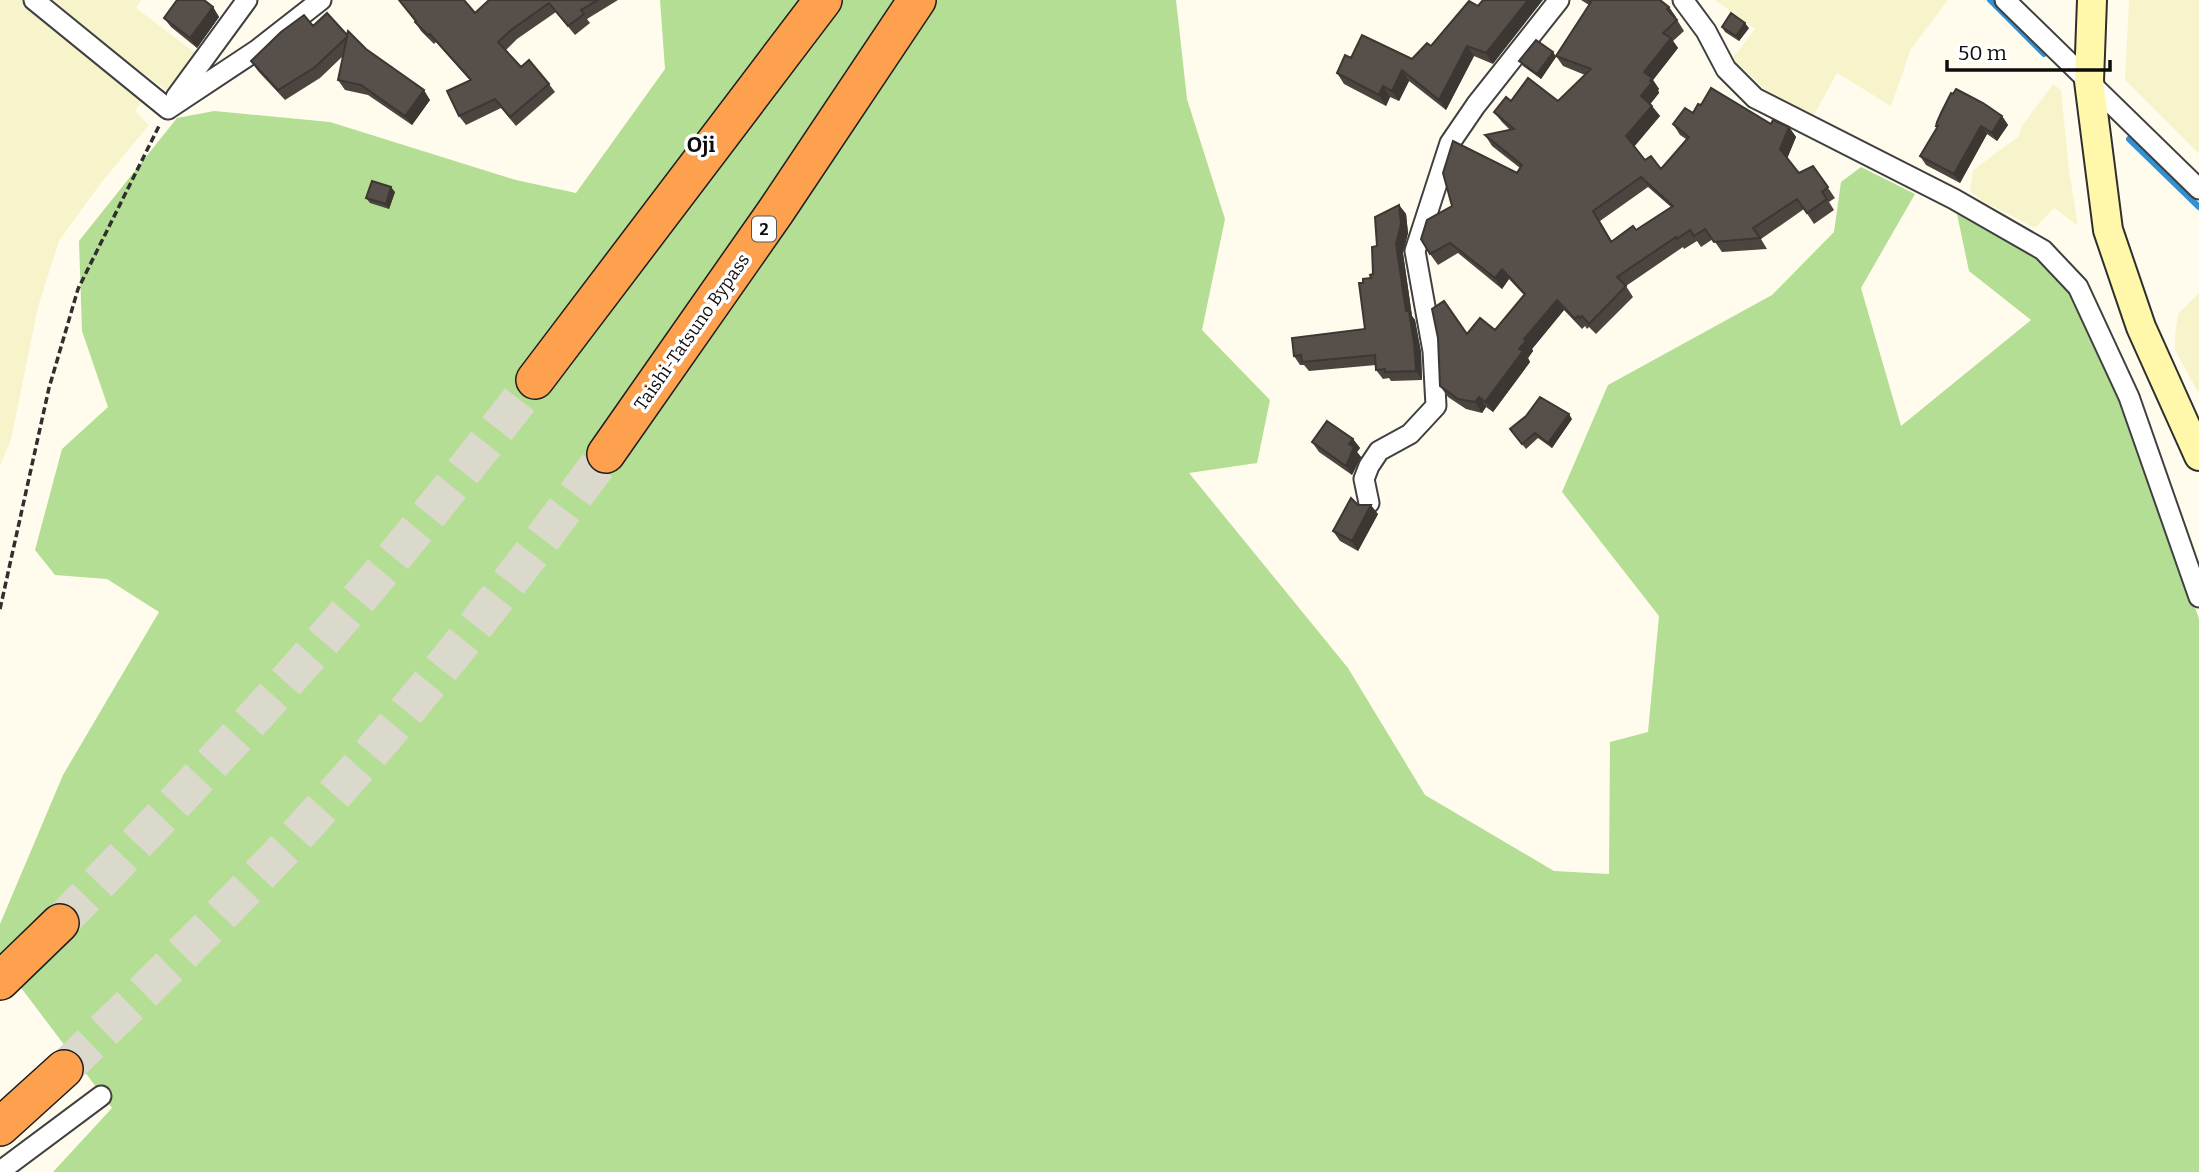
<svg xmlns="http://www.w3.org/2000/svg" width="2199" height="1172" font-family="Bitter,serif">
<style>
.farmland{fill:#f7f4cc}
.forest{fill:#b3de93}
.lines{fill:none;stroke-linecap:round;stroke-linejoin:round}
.stream{stroke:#3191d5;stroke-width:6}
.motorway-tunnel{stroke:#dbd8cc;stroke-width:37;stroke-dasharray:37 18;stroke-linecap:butt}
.minor-casing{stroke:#404040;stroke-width:23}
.secondary-casing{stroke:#2f2f2f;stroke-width:32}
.motorway-casing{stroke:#1e1e1e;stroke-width:40}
.path{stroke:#2f2f2f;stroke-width:3.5;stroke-dasharray:7 3.5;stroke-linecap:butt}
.minor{stroke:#fff;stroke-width:19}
.secondary{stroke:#fff7a9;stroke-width:28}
.motorway{stroke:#fda14e;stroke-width:37}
.wall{fill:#4b443f;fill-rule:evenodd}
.shaded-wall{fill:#3d3733}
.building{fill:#574f49;stroke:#3d3733;stroke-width:2;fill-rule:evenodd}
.labels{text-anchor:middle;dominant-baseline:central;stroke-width:7;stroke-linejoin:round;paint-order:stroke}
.shield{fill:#fff;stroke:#565656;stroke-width:2}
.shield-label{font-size:16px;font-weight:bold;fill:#0d0d0d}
.street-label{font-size:18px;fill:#0d0d0d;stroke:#fff}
.quarter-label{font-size:21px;font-weight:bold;fill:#0d0d0d;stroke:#fff}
</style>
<rect width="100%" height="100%" fill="#fffcee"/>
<path class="farmland" d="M 0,0 L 35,0 L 153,87 L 135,111 L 149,125 L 101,183 L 59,241 L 38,307 L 11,440 L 0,466 Z
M 42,0 L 141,0 L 136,8 L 198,55 L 169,92 Z
M 1715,0 L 1948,0 L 1911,49 L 1891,106 L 1837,73 L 1814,115 L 1766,90 L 1732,59 L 1755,29 Z
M 2129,0 L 2199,0 L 2199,154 L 2125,80 Z
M 2053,84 L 2061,90 L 2069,170 L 2078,226 L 2054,208 L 2035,228 L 1982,201 L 1970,191 L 1973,170 L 2018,137 L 2022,126 Z
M 2199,293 L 2199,394 L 2175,350 L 2175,336 L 2178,314 Z"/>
<path class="forest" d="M 660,0 L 1176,0 L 1187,99 L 1225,219 L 1202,330 L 1270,400 L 1257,463 L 1189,473 L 1348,668 L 1425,795 L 1554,871 L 1609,874 L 1610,742 L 1648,732 L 1659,616 L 1562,492 L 1608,385 L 1772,295 L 1834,232 L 1841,182 L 1861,167 L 1915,194 L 1861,288 L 1901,426 L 2031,320 L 1969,271 L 1957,214 L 2059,271 L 2098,326 L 2199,619 L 2199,1172 L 53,1172 L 112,1108 L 0,960 L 0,924 L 63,775 L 159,612 L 107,579 L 55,575 L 35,550 L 62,449 L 108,407 L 82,331 L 79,241 L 177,118 L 214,111 L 330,122 L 516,180 L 576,193 L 665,69 Z"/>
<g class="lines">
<path class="stream" d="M 1990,0 L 2044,54
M 2129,139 L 2199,207"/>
<path class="motorway-tunnel" d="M 60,923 C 145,835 229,747 310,655 C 389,566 462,474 535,380
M 64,1069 C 167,970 269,870 363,762 C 449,663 528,559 606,454"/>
<g class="minor-casing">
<path id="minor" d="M 34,0 L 168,109
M 1683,0 L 1706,31 L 1726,69 L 1755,98 L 1954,199 L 2043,250 L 2078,287 L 2129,397 L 2199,597
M 2005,0 L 2199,189
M 176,97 L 247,0
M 168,109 L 257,50 L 321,0
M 1369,503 L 1364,479 L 1369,466 L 1379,451 L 1410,434 L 1436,406 L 1433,351 L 1415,251 L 1450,143 L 1476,105 L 1559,0
M 3,1172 L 3,1169 L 101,1096"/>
</g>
<g class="secondary-casing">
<path id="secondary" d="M 2092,0 L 2089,81 L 2108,230 L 2141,327 L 2199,456"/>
</g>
<g class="motorway-casing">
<path id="motorway" d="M 535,380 L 823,0
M 606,454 L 776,211 L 917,0
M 0,981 L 60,923
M 0,1127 L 64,1069"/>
</g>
<path class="path" d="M 0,609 L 49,388 L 78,289 L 159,126"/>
<use href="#minor" class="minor"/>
<use href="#secondary" class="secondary"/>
<use href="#motorway" class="motorway"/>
</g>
<path class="wall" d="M 399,0 L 475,13 L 489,0 L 618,0 L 587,19 L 590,23 L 575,35 L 556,12 L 517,39 L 506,50 L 521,67 L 549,84 L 555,92 L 516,126 L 501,108 L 466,125 L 459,116 L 470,80 L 436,42 L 434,44 L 421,31 L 415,22 L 415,21 Z
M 1581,0 L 1662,0 L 1661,1 L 1669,7 L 1684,31 L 1673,41 L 1678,48 L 1653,80 L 1659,89 L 1658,90 L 1659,93 L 1650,104 L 1660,116 L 1634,146 L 1645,160 L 1661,169 L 1686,139 L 1680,135 L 1673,124 L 1693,113 L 1701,105 L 1771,124 L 1789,127 L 1796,137 L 1787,158 L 1799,173 L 1813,166 L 1835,198 L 1829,202 L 1834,210 L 1814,224 L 1804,209 L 1761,239 L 1767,249 L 1722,252 L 1713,239 L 1701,247 L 1697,241 L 1684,249 L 1683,247 L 1626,286 L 1633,297 L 1596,334 L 1589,327 L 1587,329 L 1585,326 L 1582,329 L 1564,310 L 1532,349 L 1533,351 L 1528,358 L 1530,362 L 1493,412 L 1486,407 L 1482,413 L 1466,409 L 1448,397 L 1440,386 L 1468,334 L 1495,330 L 1524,295 L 1509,279 L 1502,289 L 1458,253 L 1438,265 L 1430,254 L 1517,173 L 1520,168 L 1492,146 L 1485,135 L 1510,130 L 1502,122 L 1494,112 L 1511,101 L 1558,101 L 1585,75 L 1563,66 L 1556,56 L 1589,5 ZM 1648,187 L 1671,207 L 1636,230 L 1612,241 L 1600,221 Z
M 1469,1 L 1493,64 L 1474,56 L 1446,110 L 1409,81 L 1399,101 L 1390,97 L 1386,106 L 1344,84 L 1337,73 L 1351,58 L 1412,59 L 1431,46 Z
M 213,7 L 219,17 L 197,48 L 171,27 L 164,18 Z
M 313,26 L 347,35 L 430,100 L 412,125 L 368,95 L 345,90 L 338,80 L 343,56 L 320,78 L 285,100 L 258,71 L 251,61 Z
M 1722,27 L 1749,28 L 1739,41 L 1725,32 Z
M 1553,52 L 1556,57 L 1541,79 L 1523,66 L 1519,61 Z
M 2002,116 L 2008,125 L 1997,141 L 1987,134 L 1960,183 L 1926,165 L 1920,156 L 1937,127 L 1936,126 Z
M 395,192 L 389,209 L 370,203 L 366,198 Z
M 1399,205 L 1406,214 L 1408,233 L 1403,253 L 1412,316 L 1415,320 L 1421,352 L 1422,380 L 1391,381 L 1389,378 L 1383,379 L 1376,370 L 1376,365 L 1309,371 L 1304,365 L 1300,365 L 1294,356 L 1365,329 L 1363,283 L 1371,278 L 1373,274 L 1377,246 Z
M 1572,419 L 1552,448 L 1538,438 L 1526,449 L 1510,429 Z
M 1353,439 L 1360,448 L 1357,452 L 1361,457 L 1352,475 L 1319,452 L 1312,442 Z
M 1358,505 L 1378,514 L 1358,551 L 1340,541 L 1333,531 Z"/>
<path class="shaded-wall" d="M 1528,0 L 1543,0 L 1493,64 L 1486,53 Z
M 213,7 L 219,17 L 197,48 L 190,38 Z
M 1669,7 L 1676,17 L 1674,20 L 1667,9 Z
M 1745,23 L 1749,28 L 1739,41 L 1736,36 Z
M 1671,38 L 1678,48 L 1653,80 L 1659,89 L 1658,90 L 1659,93 L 1648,107 L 1641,96 L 1644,72 Z
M 1467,46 L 1474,56 L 1446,110 L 1439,100 Z
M 1553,52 L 1556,57 L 1541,79 L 1537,74 Z
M 1402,70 L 1409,81 L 1399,101 L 1392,91 Z
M 1383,86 L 1390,97 L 1386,106 L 1379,95 Z
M 424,90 L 430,100 L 412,125 L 405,116 Z
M 1652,106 L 1660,116 L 1634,147 L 1626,136 Z
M 2002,116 L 2008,125 L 1997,141 L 1992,133 Z
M 1981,126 L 1987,134 L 1960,183 L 1954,174 Z
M 1789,127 L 1796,137 L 1787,159 L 1780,149 Z
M 391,187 L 395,192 L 389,209 L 386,204 Z
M 1399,205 L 1406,214 L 1408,233 L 1403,253 L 1412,316 L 1415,320 L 1421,352 L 1422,380 L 1416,371 L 1396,244 Z
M 1502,269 L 1509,279 L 1502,289 L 1495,278 Z
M 1557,300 L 1564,310 L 1532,349 L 1533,351 L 1528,358 L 1530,362 L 1493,412 L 1485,402 L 1524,339 Z
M 1479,397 L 1486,407 L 1482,413 L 1475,402 Z
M 1569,414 L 1572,419 L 1552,448 L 1548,443 Z
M 1353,439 L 1360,448 L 1357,452 L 1361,457 L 1352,475 L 1346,466 L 1349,444 Z
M 1371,505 L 1378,514 L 1358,551 L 1352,541 Z"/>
<path class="building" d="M 177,0 L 204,0 L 213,7 L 190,38 L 164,18 Z
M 399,0 L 464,0 L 475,13 L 489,0 L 598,0 L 581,10 L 584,14 L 568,26 L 549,3 L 511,30 L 498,42 L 521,67 L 529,60 L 549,84 L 510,117 L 495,99 L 459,116 L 447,91 L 471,80 L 430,34 L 428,35 L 415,22 L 416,21 Z
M 1483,0 L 1528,0 L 1486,53 L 1467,46 L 1439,100 L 1402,70 L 1392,91 L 1383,86 L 1379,95 L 1337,73 L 1345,55 L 1351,58 L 1362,35 L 1412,59 L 1427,43 L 1431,46 L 1469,1 L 1478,6 Z
M 1589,0 L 1660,0 L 1669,7 L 1667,9 L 1677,20 L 1663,33 L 1671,38 L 1644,72 L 1652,78 L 1650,81 L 1652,82 L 1641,96 L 1652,106 L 1626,136 L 1645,160 L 1651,156 L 1661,169 L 1689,137 L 1673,124 L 1685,108 L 1693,113 L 1698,104 L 1701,105 L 1711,88 L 1771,124 L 1773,120 L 1789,127 L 1780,149 L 1799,173 L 1813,166 L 1828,187 L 1822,192 L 1827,199 L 1807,213 L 1797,199 L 1753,228 L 1760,238 L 1714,242 L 1705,229 L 1694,236 L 1690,230 L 1677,239 L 1676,237 L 1617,277 L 1626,286 L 1589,324 L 1582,316 L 1580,318 L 1578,316 L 1575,319 L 1557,300 L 1524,339 L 1526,341 L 1519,349 L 1523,351 L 1485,402 L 1479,397 L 1475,402 L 1458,399 L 1440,386 L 1438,338 L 1432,309 L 1444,301 L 1467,334 L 1480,318 L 1495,330 L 1525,294 L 1502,269 L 1495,278 L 1450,243 L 1430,254 L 1421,239 L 1427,220 L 1452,206 L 1443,173 L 1453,141 L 1517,173 L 1522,165 L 1485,135 L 1514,129 L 1494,112 L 1506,97 L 1511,101 L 1528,78 L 1558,101 L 1591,69 L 1556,56 L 1591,2 ZM 1641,177 L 1673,206 L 1636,230 L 1633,226 L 1611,242 L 1593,211 Z
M 327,13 L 347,35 L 348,31 L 366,49 L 424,90 L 405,116 L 361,85 L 338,80 L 347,37 L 314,68 L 278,90 L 251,61 L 281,32 L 304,15 L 313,26 Z
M 1731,13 L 1745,23 L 1736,36 L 1722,27 Z
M 1536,40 L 1553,52 L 1537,74 L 1519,61 Z
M 1956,89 L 1983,103 L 2002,116 L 1992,133 L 1981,126 L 1954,174 L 1920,156 L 1938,126 L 1936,126 L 1937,122 L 1941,113 L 1951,93 L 1953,94 Z
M 372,181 L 391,187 L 386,204 L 366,198 Z
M 1399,205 L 1401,224 L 1396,244 L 1406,311 L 1409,311 L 1414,343 L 1416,371 L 1385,372 L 1385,369 L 1376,370 L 1375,355 L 1302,362 L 1301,355 L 1294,356 L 1292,338 L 1365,329 L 1359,283 L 1363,283 L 1363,279 L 1371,278 L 1370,275 L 1373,274 L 1372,247 L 1377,246 L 1375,217 Z
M 1540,397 L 1569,414 L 1548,443 L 1535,433 L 1522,444 L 1510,429 L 1526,416 Z
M 1327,421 L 1353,439 L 1349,444 L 1354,447 L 1346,466 L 1312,442 Z
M 1351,498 L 1358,505 L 1371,505 L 1352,541 L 1333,531 Z"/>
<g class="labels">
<rect class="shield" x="752" y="216.5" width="24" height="25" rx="5"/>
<g class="shield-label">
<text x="764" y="229">2</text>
</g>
<g class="street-label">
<text transform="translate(692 332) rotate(-55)">Taishi-Tatsuno Bypass</text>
</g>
<g class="quarter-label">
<text x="701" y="145">Oji</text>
</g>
</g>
<path d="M1947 60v10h163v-10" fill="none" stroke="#0d0d0d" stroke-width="3.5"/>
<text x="1958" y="60" font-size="21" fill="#0d0d0d" stroke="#ffffff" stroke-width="5" paint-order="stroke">50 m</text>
</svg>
